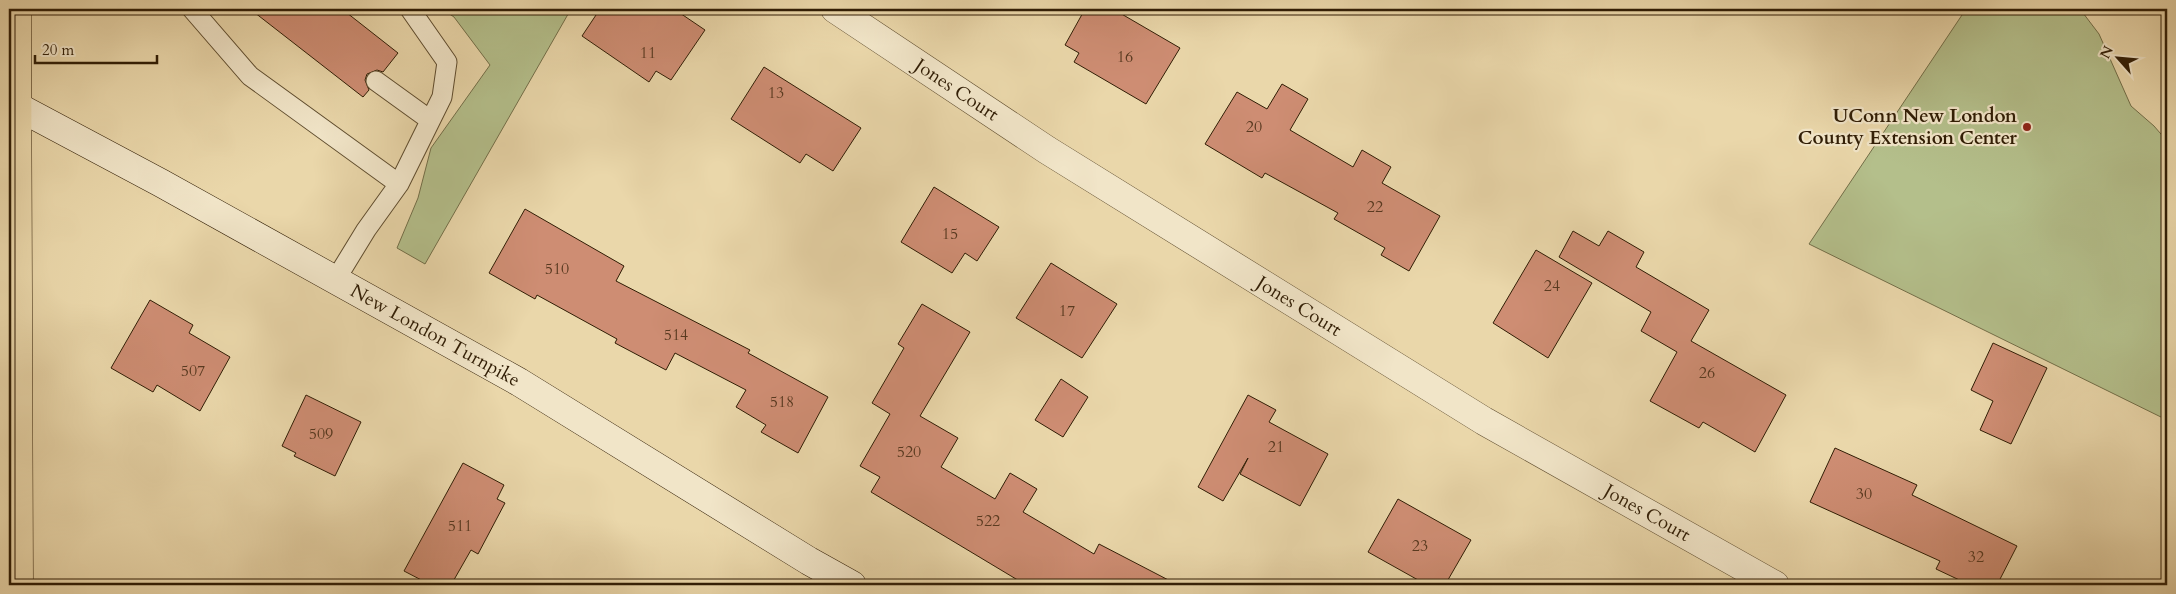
<svg xmlns="http://www.w3.org/2000/svg" width="2176" height="594" font-family="Cardo,serif">
<style>
.green{fill:#b4bf8b;stroke:#726e48}
.building{fill:#ce8d73;stroke:#301d05}
.lines{fill:none;stroke-linecap:round;stroke-linejoin:round}
.lane-casing{stroke:#5e4c2e;stroke-width:21}
.street-casing{stroke:#5e4c2e;stroke-width:29}
.secondary-casing{stroke:#301d05;stroke-width:29}
.primary-casing{stroke:#301d05;stroke-width:29}
.lane{stroke:#f1e5c8;stroke-width:19}
.street{stroke:#f1e5c8;stroke-width:28}
.secondary{stroke:#f1e5c8;stroke-width:28}
.primary{stroke:#ead7aa;stroke-width:28}
.poi-dot{fill:#8f2418;stroke:#f1e5c8;stroke-width:2}
.labels{text-anchor:middle;dominant-baseline:central;stroke-width:4.5;stroke-linejoin:round;paint-order:stroke}
.number-label{font-size:16px;fill:#583920}
.street-label{font-size:19px;fill:#301d05;stroke:#f1e5c8}
.poi-label{font-size:19px;font-weight:bold;fill:#301d05;stroke:#f1e5c8;text-anchor:end}
</style>
<rect width="100%" height="100%" fill="#ead7aa"/>
<filter id="stains"><feTurbulence type="fractalNoise" baseFrequency=".004" numOctaves="4"/><feColorMatrix values="0 0 0 0 .2 0 0 0 0 .09 0 0 0 0 .02 0 0 0 .5 -.17"/></filter>
<radialGradient id="worn" r=".72"><stop offset=".6" stop-color="#630" stop-opacity="0"/><stop offset="1" stop-color="#630" stop-opacity=".3"/></radialGradient>
<path class="green" d="M 442,9 L 571,9 L 425,264 L 397,248 L 418,198 L 431,148 L 490,65 L 454,17 Z
M 1966,9 L 2080,9 L 2099,34 L 2131,106 L 2154,126 L 2167,141 L 2167,420 L 1809,244 Z"/>
<path class="building" d="M 250,9 L 342,9 L 398,53 L 383,72 L 377,70 L 367,74 L 365,80 L 369,90 L 363,97 Z
M 600,9 L 674,9 L 705,30 L 671,80 L 656,71 L 649,82 L 582,36 Z
M 1085,9 L 1113,9 L 1180,48 L 1146,104 L 1074,62 L 1079,53 L 1065,45 Z
M 764,67 L 861,128 L 833,171 L 806,154 L 800,163 L 731,119 Z
M 1282,84 L 1308,99 L 1290,130 L 1353,167 L 1362,150 L 1391,167 L 1382,183 L 1440,216 L 1409,271 L 1381,255 L 1385,248 L 1334,219 L 1338,213 L 1265,173 L 1262,178 L 1205,144 L 1237,92 L 1267,109 Z
M 934,187 L 999,227 L 977,261 L 965,253 L 952,273 L 901,242 Z
M 525,209 L 624,266 L 616,281 L 750,350 L 748,353 L 828,397 L 798,453 L 761,432 L 766,425 L 736,407 L 746,390 L 675,353 L 666,370 L 615,343 L 617,339 L 537,295 L 535,299 L 489,273 Z
M 1573,231 L 1599,246 L 1608,231 L 1644,252 L 1636,267 L 1709,310 L 1691,341 L 1786,395 L 1755,452 L 1703,422 L 1699,428 L 1650,401 L 1677,352 L 1641,331 L 1651,312 L 1559,257 Z
M 1536,250 L 1592,283 L 1548,358 L 1493,323 Z
M 1051,263 L 1117,304 L 1082,358 L 1016,318 Z
M 150,300 L 193,325 L 189,333 L 230,357 L 200,411 L 157,385 L 153,392 L 111,368 Z
M 922,304 L 970,332 L 920,416 L 958,438 L 941,467 L 995,499 L 1010,473 L 1037,489 L 1023,512 L 1094,554 L 1099,544 L 1178,585 L 1026,585 L 871,492 L 880,477 L 860,466 L 890,414 L 872,403 L 904,348 L 898,344 Z
M 1993,343 L 2047,368 L 2011,444 L 1980,430 L 1993,401 L 1971,390 Z
M 1061,379 L 1088,397 L 1063,437 L 1035,420 Z
M 306,395 L 361,422 L 335,476 L 294,456 L 296,453 L 282,446 Z
M 1248,395 L 1276,410 L 1269,422 L 1328,454 L 1300,506 L 1240,474 L 1248,458 L 1223,501 L 1198,487 Z
M 1835,448 L 1917,485 L 1912,495 L 2017,546 L 1997,585 L 1970,585 L 1936,569 L 1940,561 L 1810,502 Z
M 463,463 L 504,485 L 497,499 L 505,503 L 478,554 L 471,550 L 451,585 L 431,585 L 404,571 Z
M 1398,499 L 1471,540 L 1445,585 L 1427,585 L 1368,552 Z"/>
<g class="lines">
<g class="lane-casing">
<path id="lane" d="M 192,9 L 250,76 L 399,184
M 376,81 L 430,120
M 336,279 L 366,230 L 399,184 L 442,97 L 447,62 L 410,9"/>
</g>
<g class="street-casing">
<g id="street">
<path id="s1" d="M 835,9 L 1047,150 L 1484,421 L 1775,585"/>
</g>
</g>
<g class="secondary-casing">
<g id="secondary">
<path id="s2" d="M 9,102 L 161,183 L 519,382 L 809,561 L 852,585"/>
</g>
</g>
<g class="primary-casing">
<path id="primary" d="M 17,9 L 19,585"/>
</g>
<use href="#lane" class="lane"/>
<use href="#street" class="street"/>
<use href="#secondary" class="secondary"/>
<use href="#primary" class="primary"/>
</g>
<circle class="poi-dot" cx="2027" cy="127" r="5"/>
<g class="labels">
<g class="number-label">
<text x="648" y="53">11</text>
<text x="1125" y="57">16</text>
<text x="776" y="93">13</text>
<text x="1254" y="127">20</text>
<text x="1375" y="207">22</text>
<text x="950" y="234">15</text>
<text x="557" y="269">510</text>
<text x="1552" y="286">24</text>
<text x="1067" y="311">17</text>
<text x="676" y="335">514</text>
<text x="193" y="371">507</text>
<text x="1707" y="373">26</text>
<text x="782" y="402">518</text>
<text x="321" y="434">509</text>
<text x="1276" y="447">21</text>
<text x="909" y="452">520</text>
<text x="1864" y="494">30</text>
<text x="988" y="521">522</text>
<text x="460" y="526">511</text>
<text x="1420" y="546">23</text>
<text x="1976" y="557">32</text>
</g>
<g class="street-label">
<text stroke="none"><textPath href="#s1" startOffset="146">Jones Court</textPath></text>
<text stroke="none"><textPath href="#s1" startOffset="551">Jones Court</textPath></text>
<text stroke="none"><textPath href="#s2" startOffset="486">New London Turnpike</textPath></text>
<text stroke="none"><textPath href="#s1" startOffset="956">Jones Court</textPath></text>
</g>
<g class="poi-label">
<text x="2017" y="116">UConn New London<tspan x="2017" dy="22">County Extension Center</tspan></text>
</g>
</g>
<rect width="2176" height="594" fill="none" stroke="#ead7aa" stroke-width="30"/>
<rect x="10" y="10" width="2156" height="574" fill="none" stroke="#301d05" stroke-width="2.5"/>
<rect x="15" y="15" width="2146" height="564" fill="none" stroke="#301d05"/>
<g transform="translate(2118 58) rotate(297)" stroke="#f1e5c8" stroke-width="4" paint-order="stroke">
<path d="M0-4L9 19L0 12L-9 19Z" fill="#301d05"/>
<text y="-8" font-size="14" font-weight="bold" text-anchor="middle" fill="#301d05">N</text>
</g>
<path d="M35 55v8h122v-8" fill="none" stroke="#301d05" stroke-width="2.5"/>
<text x="42" y="55" font-size="15" fill="#301d05" stroke="#f1e5c8" stroke-width="4" paint-order="stroke">20 m</text>
<rect width="100%" height="100%" filter="url(#stains)"/>
<rect width="100%" height="100%" fill="url(#worn)"/>
</svg>
